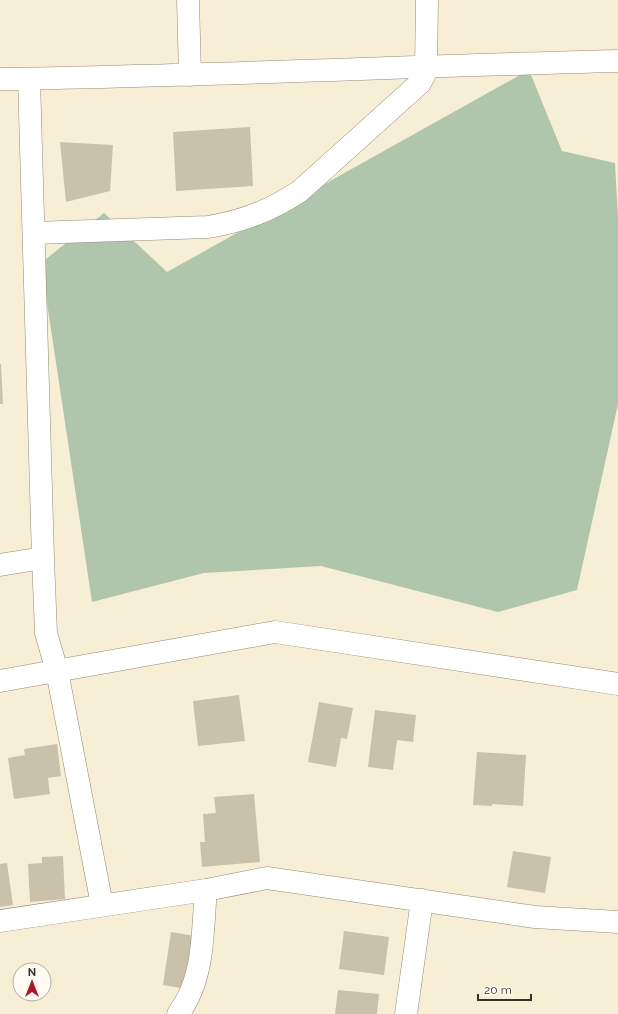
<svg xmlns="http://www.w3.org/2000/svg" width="618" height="1014" font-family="Raleway,sans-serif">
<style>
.green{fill:#afc6ac}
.building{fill:#cac1aa}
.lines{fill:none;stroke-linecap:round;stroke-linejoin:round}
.minor-casing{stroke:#918973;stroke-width:23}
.minor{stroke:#fff;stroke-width:22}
</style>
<rect width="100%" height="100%" fill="#f7eed6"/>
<path class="green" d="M 529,70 L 562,151 L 615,163 L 618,218 L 618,404 L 577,590 L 498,612 L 321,566 L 204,573 L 92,602 L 41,263 L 104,213 L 167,272 Z"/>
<path class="building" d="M 250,127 L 253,186 L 176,191 L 173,132 Z
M 60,142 L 113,145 L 110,191 L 66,202 Z
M 0,364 L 1,364 L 3,404 L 0,404 Z
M 239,695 L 245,741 L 198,746 L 193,701 Z
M 319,702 L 353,708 L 347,739 L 341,738 L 336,767 L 308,762 Z
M 375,710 L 416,715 L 413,742 L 397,740 L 393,770 L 368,767 Z
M 57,744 L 61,776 L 48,778 L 50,794 L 14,799 L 8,758 L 25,755 L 24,749 Z
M 477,752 L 526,755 L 523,806 L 492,804 L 492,806 L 473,805 Z
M 254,794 L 260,862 L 202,867 L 200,842 L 205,842 L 203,814 L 216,813 L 214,797 Z
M 513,851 L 551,857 L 545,893 L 507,887 Z
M 63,856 L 65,899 L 30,902 L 28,864 L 42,863 L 42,857 Z
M 7,863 L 13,905 L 0,907 L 0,864 Z
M 344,931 L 389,937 L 384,975 L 339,969 Z
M 171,932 L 195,936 L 187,989 L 163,985 Z
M 338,990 L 379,994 L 377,1014 L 335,1014 Z"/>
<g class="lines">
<g class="minor-casing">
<path id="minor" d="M 188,0 L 190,75
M 0,79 C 206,76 412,66 618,61
M 29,79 L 43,558 L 46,633 L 57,671 L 102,905
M 34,233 L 208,227 C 243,221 270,211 300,191 L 420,83 L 424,76 L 426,66 L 427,0
M 0,565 L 43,558
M 0,681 L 275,632 L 618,684
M 0,921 L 206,890 L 267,878 L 535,917 L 618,922
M 178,1014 C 205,979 202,932 206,890
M 406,1014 L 422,900"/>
</g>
<use href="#minor" class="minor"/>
</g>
<g transform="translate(32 982)"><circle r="19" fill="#fffbf2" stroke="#aeaaa1"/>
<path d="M0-3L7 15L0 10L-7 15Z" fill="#ac162b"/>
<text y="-6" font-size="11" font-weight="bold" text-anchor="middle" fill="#353128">N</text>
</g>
<path d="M478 994v6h53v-6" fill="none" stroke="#353128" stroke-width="2"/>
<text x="484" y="994" font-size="12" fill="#353128" stroke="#fffbf2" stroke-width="3" paint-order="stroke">20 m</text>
</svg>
